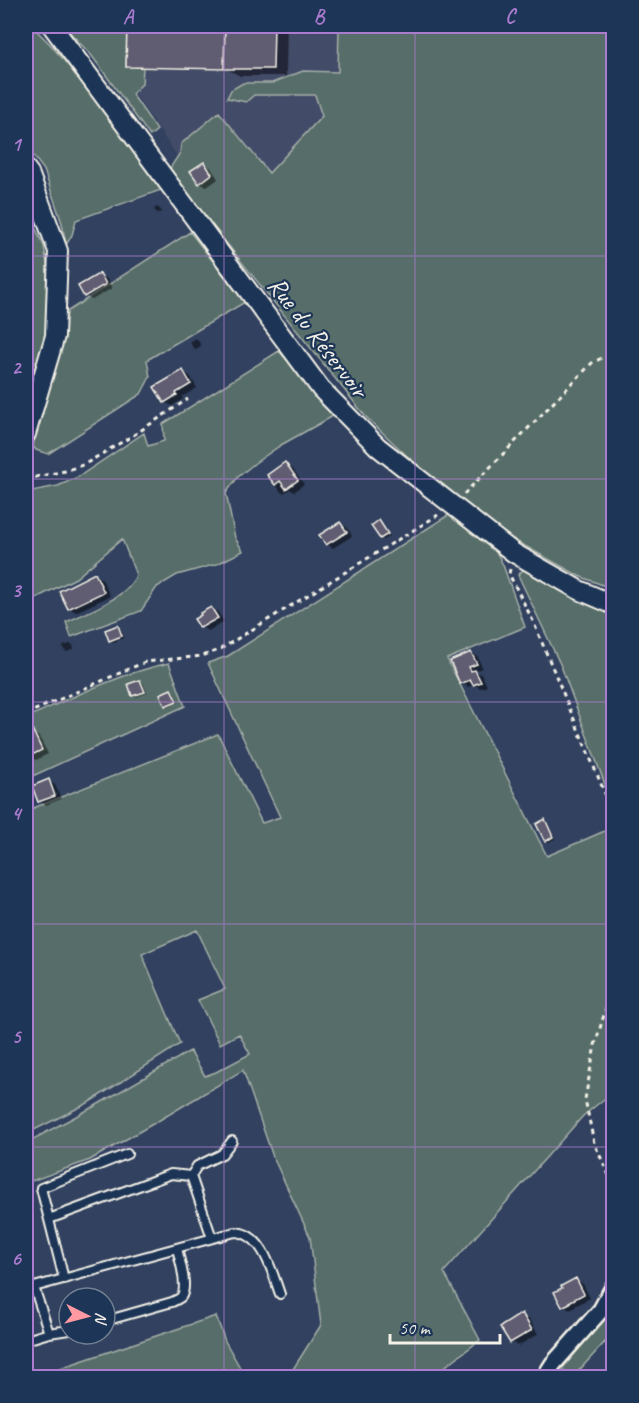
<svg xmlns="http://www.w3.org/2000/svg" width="639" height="1403" font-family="Caveat,sans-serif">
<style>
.built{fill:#434c67}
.green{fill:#576d69;stroke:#a6afa8;stroke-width:1.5}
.shadow{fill:#0007}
.building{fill:#615c71;stroke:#f4f1e8;stroke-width:1.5}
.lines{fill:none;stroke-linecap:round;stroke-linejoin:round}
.service-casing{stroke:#f4f1e8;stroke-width:12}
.minor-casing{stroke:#f4f1e8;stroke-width:20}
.tertiary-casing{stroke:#f4f1e8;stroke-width:22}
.path{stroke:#f4f1e8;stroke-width:3;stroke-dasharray:4.5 4.5;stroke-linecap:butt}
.service{stroke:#1d3557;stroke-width:8}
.minor{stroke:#1d3557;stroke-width:15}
.tertiary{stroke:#1d3557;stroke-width:18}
.grid{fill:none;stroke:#ab7bcf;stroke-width:1.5;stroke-opacity:0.55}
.labels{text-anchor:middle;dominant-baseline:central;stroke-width:4.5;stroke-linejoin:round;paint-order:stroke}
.street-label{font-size:26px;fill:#f4f1e8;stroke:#1d3557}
.neatline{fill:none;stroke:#ab7bcf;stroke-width:2}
.grid-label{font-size:20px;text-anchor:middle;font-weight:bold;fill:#ab7bcf}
</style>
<rect width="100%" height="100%" fill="#31415f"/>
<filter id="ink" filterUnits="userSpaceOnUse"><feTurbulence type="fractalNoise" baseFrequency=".0167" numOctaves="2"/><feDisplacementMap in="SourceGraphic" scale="12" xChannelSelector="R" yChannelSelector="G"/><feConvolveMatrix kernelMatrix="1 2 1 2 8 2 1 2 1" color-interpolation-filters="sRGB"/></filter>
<g filter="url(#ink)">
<path class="built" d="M 88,26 L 362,26 L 361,75 L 223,223 Z"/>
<path class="green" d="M 26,26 L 30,26 L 36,30 L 50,44 L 78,77 L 161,190 L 76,220 L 72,235 L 66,245 L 62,223 L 44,170 L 26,146 Z
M 64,26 L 127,26 L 126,67 L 143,67 L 142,84 L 132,94 L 157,130 L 150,136 L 92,56 Z
M 339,26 L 613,26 L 613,589 L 579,576 L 505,535 L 422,470 L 366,417 L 216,230 L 212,233 L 176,183 L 170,168 L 180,153 L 181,144 L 219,112 L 269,173 L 322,116 L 315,95 L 254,95 L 246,102 L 227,98 L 231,90 L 243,83 L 272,83 L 303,71 L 338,72 Z
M 26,209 L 44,246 L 50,283 L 51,324 L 26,416 Z
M 190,232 L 245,302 L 147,360 L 150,377 L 141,394 L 48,454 L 36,450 L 33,446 L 46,387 L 68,311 Z
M 279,351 L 335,415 L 281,445 L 255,463 L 238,477 L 226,493 L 235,538 L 243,551 L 217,564 L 177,575 L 157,587 L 141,611 L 71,637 L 66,622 C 87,613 128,597 136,575 L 122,539 L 76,578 L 26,603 L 26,492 L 58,486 L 78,477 L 144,433 L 148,446 L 164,441 L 163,424 Z
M 450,514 L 496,551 L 503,565 L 525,627 L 447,659 L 547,856 L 614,827 L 613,1092 L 583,1116 L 444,1272 L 480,1340 L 431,1377 L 288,1377 L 321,1325 L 310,1237 L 273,1157 L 243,1070 L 158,1121 L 90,1160 L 26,1183 L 26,1143 L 95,1106 L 190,1051 L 205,1076 L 216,1072 L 250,1054 L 239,1034 L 220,1044 L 198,1000 L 225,989 L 197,930 L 142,954 L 180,1044 L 88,1103 L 26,1134 L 26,811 L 218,734 L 262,823 L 280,817 L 208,663 L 228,656 Z
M 525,568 L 613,612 L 613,806 L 561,666 L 518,575 Z
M 169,663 L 185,706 L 26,779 L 26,718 C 73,697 119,674 169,663 Z
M 613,1301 L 613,1352 L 605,1342 L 573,1377 L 571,1377 L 562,1369 L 607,1315 Z
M 216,1316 L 225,1341 L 242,1371 L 256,1377 L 33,1377 Z"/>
<path class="shadow" d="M 128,26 L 287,26 L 286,76 L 240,76 L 229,70 L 131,68 L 128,66 Z
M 204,164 L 211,168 L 218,179 L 207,187 L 200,183 Z
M 157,207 L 160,209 L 162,212 L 159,213 L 156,212 L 154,209 Z
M 100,275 L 107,279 L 112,288 L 92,300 L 85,296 Z
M 195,338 L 198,340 L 201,346 L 196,349 L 193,348 L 190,342 Z
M 183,372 L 190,376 L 197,388 L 182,397 L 183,399 L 172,406 L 165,402 Z
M 285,464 L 292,468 L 304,484 L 294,492 L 290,489 L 284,493 L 281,492 L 270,475 Z
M 379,522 L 382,524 L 390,536 L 384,540 L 381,538 Z
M 340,524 L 347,527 L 352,536 L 333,548 L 327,544 Z
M 95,575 L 102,579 L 110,596 L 76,612 L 69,608 Z
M 211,608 L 218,612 L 224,622 L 208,631 L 201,627 Z
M 118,627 L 121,629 L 124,638 L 113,642 L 110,640 Z
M 70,644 L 73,645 L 74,649 L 67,652 L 64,650 L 63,646 Z
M 471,653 L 478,657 L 482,668 L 475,671 L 482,675 L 487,686 L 481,688 L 474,685 L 468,687 L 462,683 Z
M 140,681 L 143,683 L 147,693 L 136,697 L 134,695 Z
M 171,691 L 174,692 L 179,702 L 169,706 L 166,705 Z
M 33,733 L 39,737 L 48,754 L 36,760 L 29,756 L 26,749 L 26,737 Z
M 49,781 L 55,785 L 61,799 L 46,805 L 39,801 Z
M 545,821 L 548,823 L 555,839 L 549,842 L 546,840 Z
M 576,1280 L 583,1284 L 590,1298 L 575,1306 L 576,1307 L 570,1310 L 563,1306 Z
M 522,1315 L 529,1319 L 538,1334 L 518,1346 L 511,1342 Z
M 26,1316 L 30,1317 L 30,1321 L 26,1321 Z"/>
<path class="building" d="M 127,26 L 225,26 L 224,69 L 126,67 Z
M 225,26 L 274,26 L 273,69 L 224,69 Z
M 204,162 L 212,174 L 199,184 L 190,171 Z
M 100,273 L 106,284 L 84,297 L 78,286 Z
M 183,370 L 191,384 L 176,393 L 177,395 L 164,403 L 154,387 Z
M 285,462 L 298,480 L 286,489 L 280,481 L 275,485 L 267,475 Z
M 379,520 L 388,534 L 380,539 L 371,526 Z
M 340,522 L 347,532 L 326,545 L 319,535 Z
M 95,573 L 104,592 L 68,609 L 59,591 Z
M 211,607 L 218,618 L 200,628 L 194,619 L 201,615 L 200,613 Z
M 118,625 L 122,636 L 109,641 L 105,630 Z
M 471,652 L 477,664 L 469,667 L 471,671 L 475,670 L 481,682 L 473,685 L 470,680 L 460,684 L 450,661 Z
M 140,680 L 145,692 L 132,696 L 128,684 Z
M 171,689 L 177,701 L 165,706 L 160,694 Z
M 33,731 L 42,750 L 28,757 L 26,753 L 26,735 Z
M 49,779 L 55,796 L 38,802 L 32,786 Z
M 545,819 L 553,837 L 545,842 L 536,824 Z
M 576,1278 L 584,1294 L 569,1302 L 570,1303 L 562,1307 L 554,1292 L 562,1288 L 561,1286 Z
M 522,1313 L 532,1330 L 510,1343 L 500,1327 Z"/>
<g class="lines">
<g class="service-casing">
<path id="service" d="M 191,1176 L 212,1238
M 49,1219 L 171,1174 L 191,1176 L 197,1166 L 222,1154 L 232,1141
M 64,1279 L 41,1188 L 127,1154
M 26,1284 L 34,1287 L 49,1333
M 34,1287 L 235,1232 C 263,1233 272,1272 280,1294
M 105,1321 L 172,1302 C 174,1301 179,1299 181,1297 C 189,1287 179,1259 177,1248
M 26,1340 L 49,1333 L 69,1330"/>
</g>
<g class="minor-casing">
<path id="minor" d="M 544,1378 L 553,1364 L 601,1310 L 614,1286"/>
</g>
<g class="tertiary-casing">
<path id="tertiary" d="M 52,26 L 321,389 L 378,447 L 514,553 L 579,590 L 614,605
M 26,169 L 29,173 L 58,251 L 55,336 L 26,434"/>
</g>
<path class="path" d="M 26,479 L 65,471 L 85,464 L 137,433 L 188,399
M 464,494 L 593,362 L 614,353
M 510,569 L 509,574 L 533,621 L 614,815
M 26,714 L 145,662 L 202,656 L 219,650 L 438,515
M 614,981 L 595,1045 L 585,1099 L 594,1143 L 614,1186"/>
<use href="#service" class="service"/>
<use href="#minor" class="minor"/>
<use href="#tertiary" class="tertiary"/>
</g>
</g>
<path class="grid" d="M 224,26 L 224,1378M 415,26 L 415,1378M 26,256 L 614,256M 26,479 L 614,479M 26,702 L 614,702M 26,924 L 614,924M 26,1147 L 614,1147"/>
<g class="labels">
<g class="street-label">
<text transform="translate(318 337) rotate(52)">Rue du Réservoir</text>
</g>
</g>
<rect width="639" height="1403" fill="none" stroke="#1d3557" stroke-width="66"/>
<g transform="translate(87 1316) rotate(96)"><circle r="28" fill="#1d3557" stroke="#738091" stroke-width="1.5"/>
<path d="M0-4.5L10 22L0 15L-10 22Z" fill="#ff9aa2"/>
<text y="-9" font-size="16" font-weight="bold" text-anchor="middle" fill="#f4f1e8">N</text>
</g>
<path d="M390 1334v9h110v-9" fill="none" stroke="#f4f1e8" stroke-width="3"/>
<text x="399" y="1334" font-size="18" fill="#f4f1e8" stroke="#1d3557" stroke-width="4.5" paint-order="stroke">50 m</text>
<rect x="33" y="33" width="573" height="1337" class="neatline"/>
<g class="grid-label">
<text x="128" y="23">A</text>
<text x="319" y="23">B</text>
<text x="510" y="23">C</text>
<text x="16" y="151">1</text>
<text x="16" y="374">2</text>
<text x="16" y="597">3</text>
<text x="16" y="820">4</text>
<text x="16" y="1043">5</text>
<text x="16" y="1265">6</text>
</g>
</svg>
